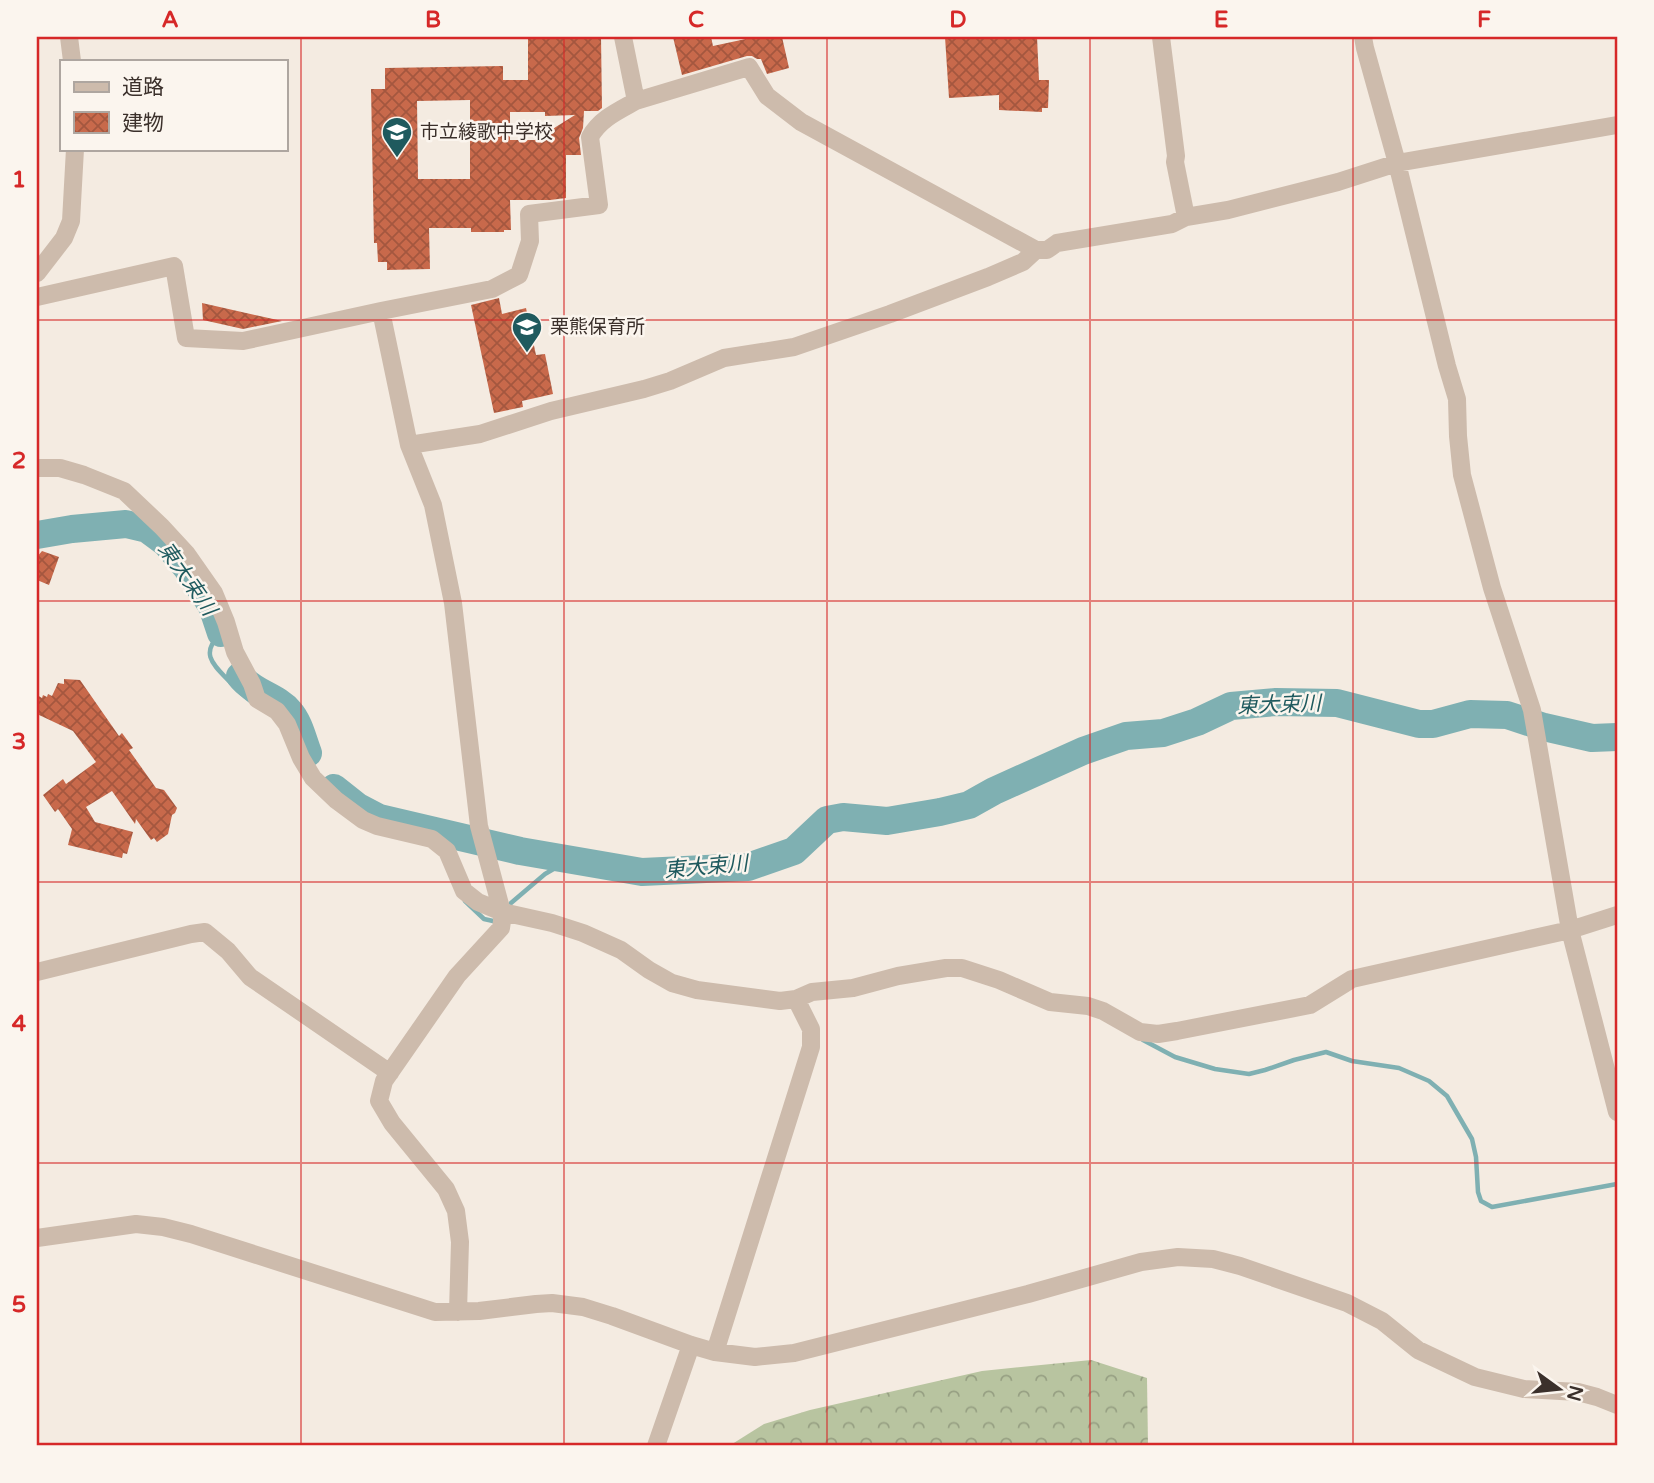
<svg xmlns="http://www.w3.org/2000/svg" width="1654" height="1483" font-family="'Varela Round','Noto Sans JP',sans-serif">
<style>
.forest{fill:url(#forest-crowns)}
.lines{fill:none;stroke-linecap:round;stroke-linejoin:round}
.stream{stroke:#7fb0b2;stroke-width:4.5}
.river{stroke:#7fb0b2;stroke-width:28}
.building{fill:url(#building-cross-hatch);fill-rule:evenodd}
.minor{stroke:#cdbbac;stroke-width:18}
.grid{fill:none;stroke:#d62828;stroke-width:2;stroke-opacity:0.55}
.labels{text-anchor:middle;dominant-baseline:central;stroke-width:5;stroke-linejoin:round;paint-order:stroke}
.poi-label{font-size:19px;fill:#3b302b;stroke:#fbf5ee;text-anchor:start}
.water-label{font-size:21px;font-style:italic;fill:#1f5a5e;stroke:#fbf5ee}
.neatline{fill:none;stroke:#d62828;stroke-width:2.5}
.grid-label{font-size:23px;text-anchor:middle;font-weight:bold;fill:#d62828}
</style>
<defs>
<pattern id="forest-crowns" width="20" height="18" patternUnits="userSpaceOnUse" patternTransform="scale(1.75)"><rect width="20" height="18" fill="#b8c4a0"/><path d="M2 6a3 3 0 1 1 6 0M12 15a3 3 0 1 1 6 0" fill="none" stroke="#97a083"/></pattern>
<pattern id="building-cross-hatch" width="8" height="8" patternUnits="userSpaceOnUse" patternTransform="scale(1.75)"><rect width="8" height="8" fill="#c8694b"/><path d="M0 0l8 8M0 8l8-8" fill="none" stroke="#a4573f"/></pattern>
</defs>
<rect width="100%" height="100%" fill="#f4ebe1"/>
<path class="forest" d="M 1091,1360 L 1147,1378 L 1148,1446 L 729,1446 L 764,1424 L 810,1410 L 982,1371 Z"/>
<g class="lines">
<path class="stream" d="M 221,634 C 198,654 215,666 231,683 C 238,690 244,697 252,702
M 465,901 L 484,919 L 493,921
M 511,903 L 545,874 L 569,860
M 1143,1040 L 1175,1057 L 1215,1069 L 1249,1074 L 1265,1070 L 1294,1060 L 1326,1052 L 1352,1061 L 1399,1068 L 1429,1081 L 1447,1096 L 1472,1139 L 1476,1157 L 1478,1192 L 1481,1201 L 1492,1207 L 1617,1184"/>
<path class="river" d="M 37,535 L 72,529 L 126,524 L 147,529 L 166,543 L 187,568 L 212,606 L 221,633
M 240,676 C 253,693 277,696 290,712 C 299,722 303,740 308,753
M 334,788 L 358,807 L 379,818 L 520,851 L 642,872 L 748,867 L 794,851 L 827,820 L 843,817 L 887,821 L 940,812 L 969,805 L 994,791 L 1083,751 L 1126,736 L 1163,733 L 1197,722 L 1231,706 L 1276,702 L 1337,703 L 1419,724 L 1433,724 L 1470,714 L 1507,715 L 1544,727 L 1592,738 L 1617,737"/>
</g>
<path class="building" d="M 528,37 L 601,37 L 602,108 L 598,111 L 584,111 L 583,128 L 579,138 L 581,155 L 566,155 L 566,198 L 550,200 L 510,200 L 511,230 L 504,230 L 504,232 L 471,232 L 471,228 L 429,228 L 430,269 L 387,270 L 387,262 L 378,262 L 377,243 L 374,243 L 371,89 L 385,89 L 385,68 L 503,66 L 503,80 L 528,80 ZM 470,100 L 470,179 L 418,179 L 417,101 ZM 510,112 L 545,112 L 545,116 L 575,115 L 535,140 L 510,140 Z
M 673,37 L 711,37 L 713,46 L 755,37 L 782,37 L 789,68 L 767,74 L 761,59 L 757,59 L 752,56 L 747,56 L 682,75 Z
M 945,37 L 1037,37 L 1039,80 L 1049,80 L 1048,108 L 1042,108 L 1042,112 L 999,110 L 999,95 L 949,98 Z
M 499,298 L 502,314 L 526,308 L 536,355 L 545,354 L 553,394 L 522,401 L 523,407 L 494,413 L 471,305 Z
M 202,303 L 282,321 L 243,329 L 203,320 Z
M 42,551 L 59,557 L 49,585 L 37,580 L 37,557 Z
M 64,679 L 80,680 L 119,736 L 122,733 L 133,748 L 129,750 L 156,788 L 164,790 L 177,808 L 175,813 L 172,815 L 168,834 L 157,842 L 154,838 L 151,840 L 136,819 L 135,824 L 112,791 L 86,807 L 95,822 L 133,832 L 127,854 L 123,853 L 122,858 L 68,845 L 72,829 L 58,809 L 55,812 L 43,795 L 63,779 L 66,784 L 96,762 L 73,731 L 37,714 L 37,695 L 42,698 L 43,695 L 47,697 L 48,694 L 52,696 L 58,683 L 64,684 Z"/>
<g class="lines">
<path class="minor" d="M 69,37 L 72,61
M 1161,37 L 1176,156 L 1175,162 L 1186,217
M 1363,37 L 1365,48 L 1397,163 L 1447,366 L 1457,399 L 1458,436 L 1462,475 L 1492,588 L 1532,710 L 1570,930 L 1617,1112
M 636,101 L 749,67 L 767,96 L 801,122 L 1036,250
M 37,273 L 64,238 L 71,221 L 75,149
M 37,297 L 174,266 L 186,338 L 243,341 L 381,311 L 492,289 L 519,275 L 530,241 L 529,214 L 599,205 L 590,137 C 600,119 618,111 636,101 L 623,37
M 381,311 L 409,445 L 433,505 L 453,603 L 479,826 L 502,912 L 502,921 L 501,928 L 457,976 L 384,1081 L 379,1101 L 392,1123 L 446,1189 L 456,1211 L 460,1242 L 458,1312
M 409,445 L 480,434 L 551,411 L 644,389 L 670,381 L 724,358 L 794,347 L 890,314 L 988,277 L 1023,262 L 1036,250 L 1047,250 L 1057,243 L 1172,224 L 1186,217 L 1228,210 L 1338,182 L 1397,163 L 1617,125
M 37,468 L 60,468 L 84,475 L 124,491 L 162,527 L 186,553 L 214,593 L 226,622 L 235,652 L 252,684 L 257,699 L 277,711 L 287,724 L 301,758 L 313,778 L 336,800 L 363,820 L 377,826 L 432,839 L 447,851 L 464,891 L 478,902 L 502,912 L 552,923 L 583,933 L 621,950 L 649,970 L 672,983 L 697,990 L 780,1001 L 796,999 L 812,992 L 853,988 L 898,976 L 946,968 L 962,968 L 999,980 L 1050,1002 L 1088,1006 L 1103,1011 L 1140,1032 L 1158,1034 L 1177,1031 L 1310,1005 L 1352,979 L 1570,930 L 1617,915
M 37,972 L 191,934 L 205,932 L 228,951 L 250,977 L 390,1073
M 37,1238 L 136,1224 L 163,1227 L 191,1234 L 435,1312 L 479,1311 L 536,1304 L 552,1303 L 583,1307 L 612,1316 L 691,1345 L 715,1352 L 755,1357 L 794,1353 L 1028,1294 L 1141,1262 L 1178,1257 L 1213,1259 L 1240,1266 L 1347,1303 L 1382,1321 L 1418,1350 L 1475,1377 L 1524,1389 L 1578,1392 L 1597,1397 L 1617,1405
M 715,1352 L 811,1047 L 811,1029 L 796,999
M 656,1446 L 691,1345"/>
</g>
<path class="grid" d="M 301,37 L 301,1446M 564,37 L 564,1446M 827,37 L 827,1446M 1090,37 L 1090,1446M 1353,37 L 1353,1446M 37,320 L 1617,320M 37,601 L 1617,601M 37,882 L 1617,882M 37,1163 L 1617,1163"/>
<defs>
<g id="school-pin" transform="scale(1.575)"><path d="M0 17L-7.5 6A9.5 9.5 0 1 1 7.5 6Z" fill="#1f5a5e" stroke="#fbf5ee"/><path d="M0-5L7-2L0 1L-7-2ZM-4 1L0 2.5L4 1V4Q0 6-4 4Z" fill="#fff"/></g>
</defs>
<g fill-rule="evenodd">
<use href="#school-pin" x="397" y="132"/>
<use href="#school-pin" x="527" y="327"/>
</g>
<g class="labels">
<g class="poi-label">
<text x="420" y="132">市立綾歌中学校</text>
<text x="550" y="327">栗熊保育所</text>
</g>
<g class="water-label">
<text transform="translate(187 579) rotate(55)">東大束川</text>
<text transform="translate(1279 705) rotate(-2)">東大束川</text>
<text transform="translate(706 867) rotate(-5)">東大束川</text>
</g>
</g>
<rect width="1654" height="1483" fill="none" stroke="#fbf5ee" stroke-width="77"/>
<rect x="60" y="60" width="228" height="91" fill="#fbf5ee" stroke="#aea6a0" stroke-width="2"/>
<rect x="74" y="82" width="35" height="10" fill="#cdbbac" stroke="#aea6a0" stroke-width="2"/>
<text x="122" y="94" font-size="21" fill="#3b302b">道路</text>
<rect x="74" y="112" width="35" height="21" fill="url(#building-cross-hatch)" stroke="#aea6a0" stroke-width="2"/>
<text x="122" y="130" font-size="21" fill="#3b302b">建物</text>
<g transform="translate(1559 1389) rotate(105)" stroke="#fbf5ee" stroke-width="5" paint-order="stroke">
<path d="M0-5L12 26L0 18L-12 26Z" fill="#3b302b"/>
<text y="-10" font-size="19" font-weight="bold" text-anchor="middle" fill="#3b302b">N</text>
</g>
<rect x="38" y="38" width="1578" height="1406" class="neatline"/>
<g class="grid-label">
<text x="170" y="27">A</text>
<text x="433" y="27">B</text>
<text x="696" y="27">C</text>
<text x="958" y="27">D</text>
<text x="1221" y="27">E</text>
<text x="1484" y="27">F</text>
<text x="19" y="187">1</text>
<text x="19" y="468">2</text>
<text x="19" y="749">3</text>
<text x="19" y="1031">4</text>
<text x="19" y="1312">5</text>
</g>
</svg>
